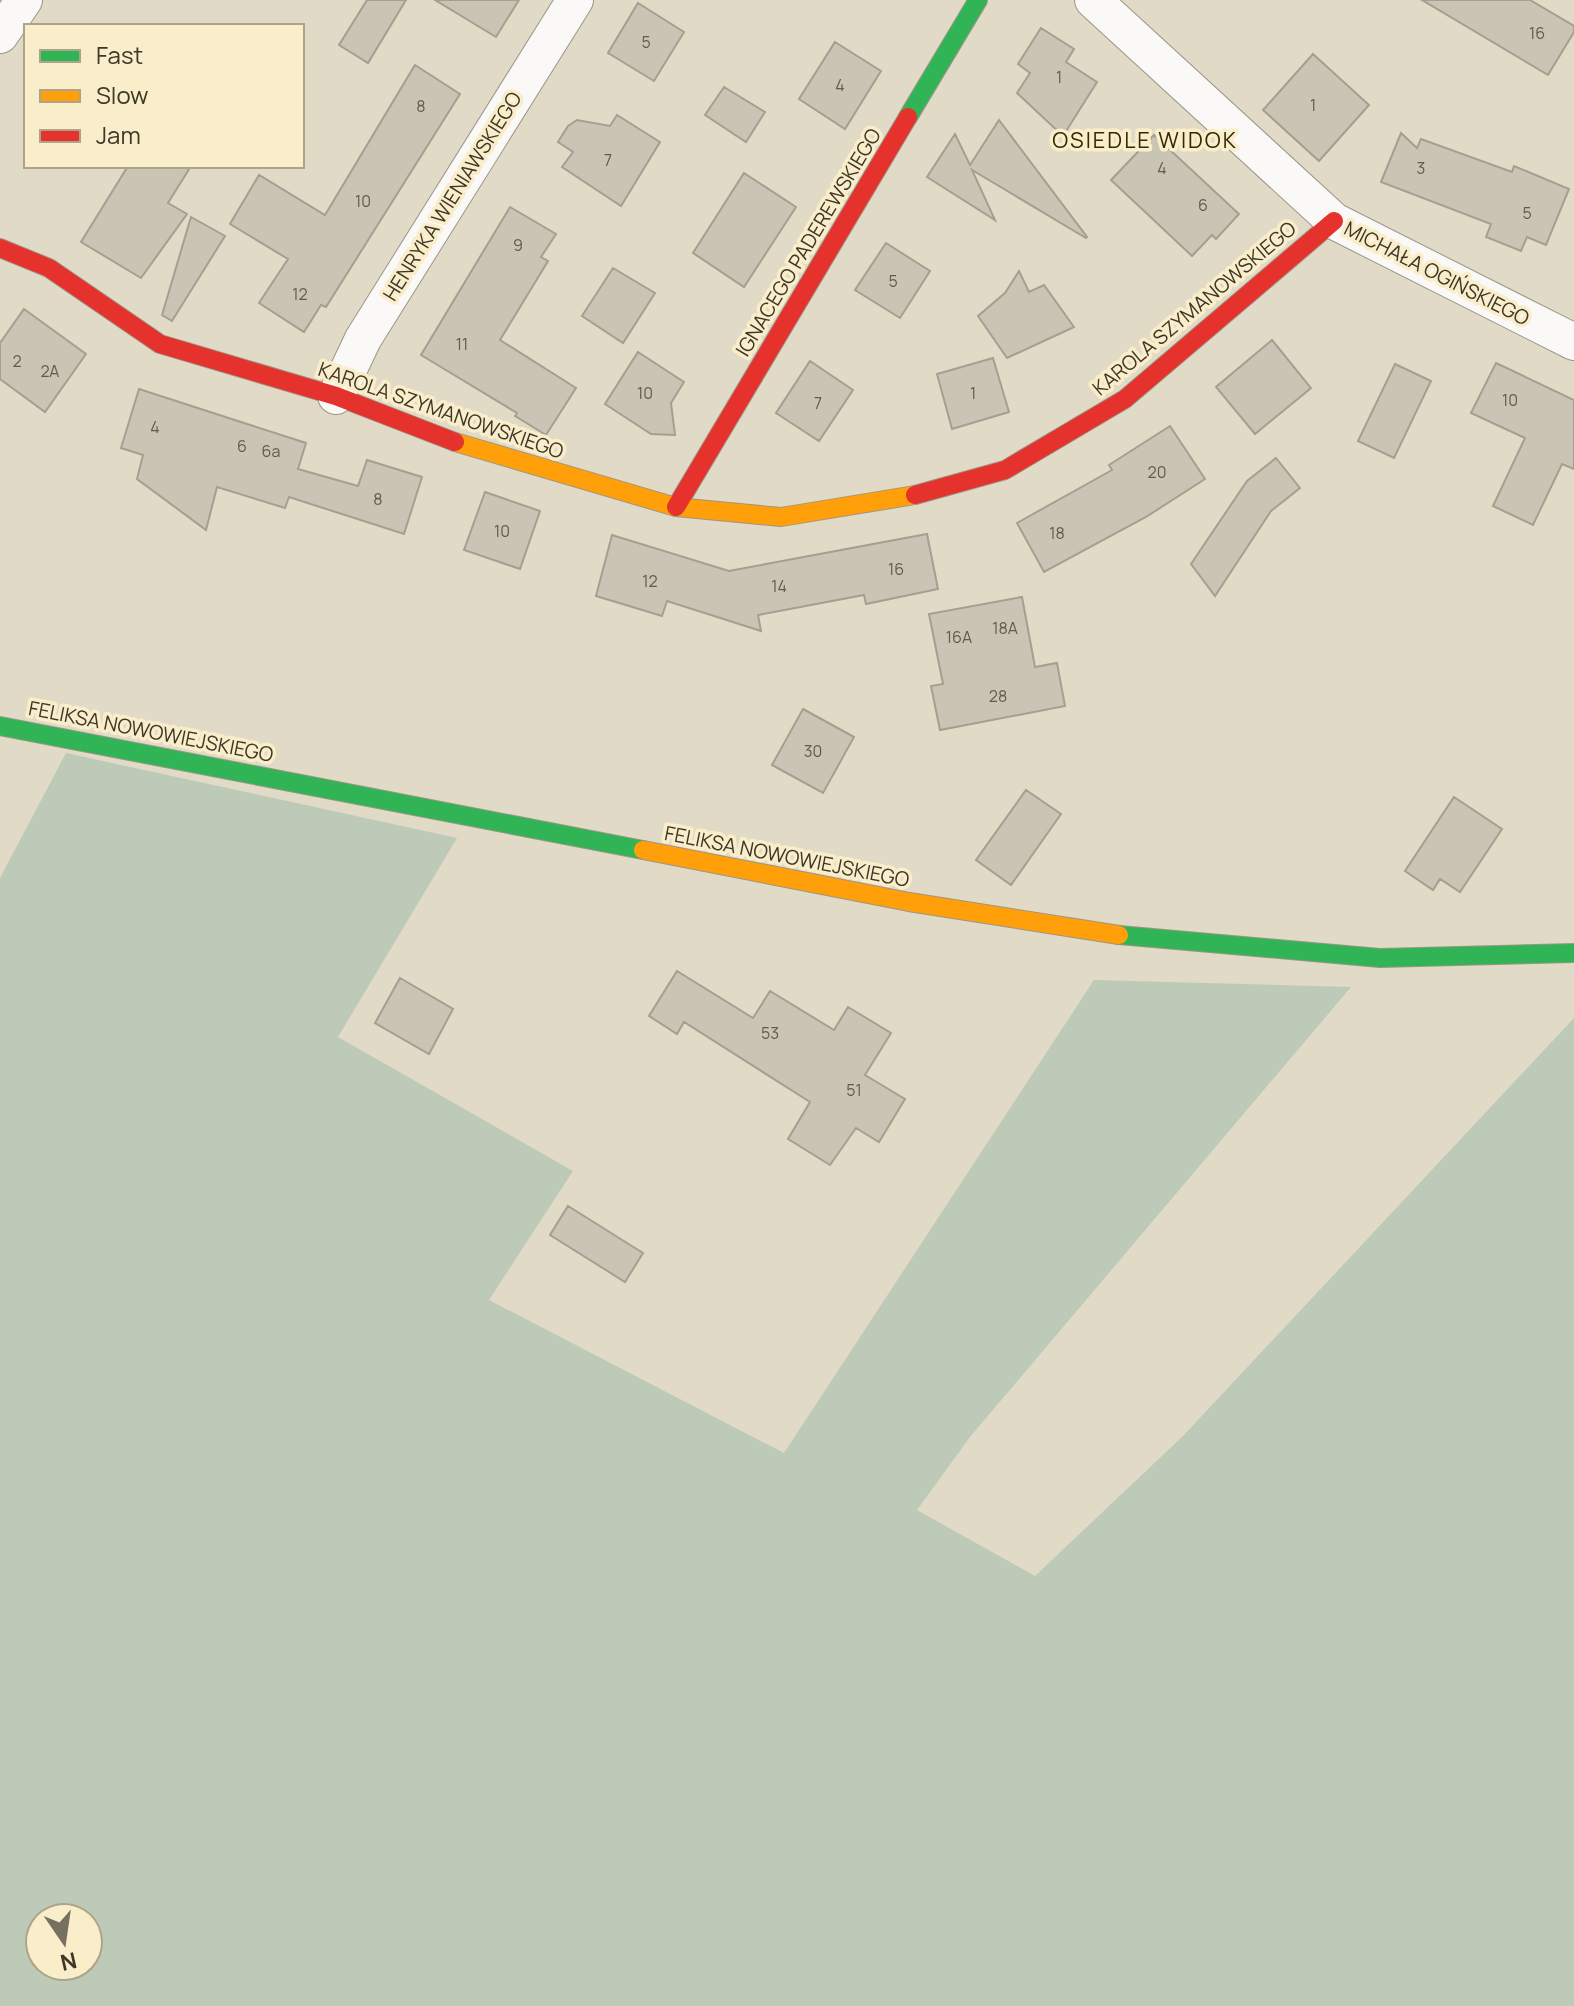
<svg xmlns="http://www.w3.org/2000/svg" width="1574" height="2006" font-family="Manrope,sans-serif">
<style>
.green{fill:#bdcab8;fill-rule:evenodd}
.building{fill:#cac4b5;stroke:#a49f90;stroke-width:2}
.lines{fill:none;stroke-linecap:round;stroke-linejoin:round}
.street-casing{stroke:#9b9687;stroke-width:38}
.fast-casing{stroke:#9b9687;stroke-width:20}
.slow-casing{stroke:#9b9687;stroke-width:20}
.jam-casing{stroke:#9b9687;stroke-width:20}
.street{stroke:#faf9f7;stroke-width:36}
.fast{stroke:#30b455;stroke-width:18}
.slow{stroke:#ff9f0a;stroke-width:18}
.jam{stroke:#e5322d;stroke-width:18}
.labels{text-anchor:middle;dominant-baseline:central;stroke-width:7;stroke-linejoin:round;paint-order:stroke}
.number-label{font-size:16px;fill:#605b4c}
.street-label{font-size:20px;fill:#3c3728;stroke:#faedc9}
.neighbourhood-label{font-size:22px;letter-spacing:2px;fill:#332909;stroke:#faedc9}
</style>
<rect width="100%" height="100%" fill="#e1dac7"/>
<path class="green" d="M 66,753 L 457,838 L 338,1037 L 573,1171 L 489,1300 L 784,1453 L 1094,980 L 1351,987 L 970,1437 L 917,1510 L 1035,1576 L 1183,1436 L 1574,1018 L 1574,2006 L 0,2006 L 0,878 ZM 40,1918 L 88,1918 L 88,1966 L 40,1966 Z"/>
<path class="building" d="M 367,0 L 406,0 L 368,63 L 339,45 Z
M 435,0 L 519,0 L 496,37 Z
M 1422,0 L 1530,0 L 1574,26 L 1574,32 L 1548,75 Z
M 638,3 L 684,32 L 654,81 L 608,53 Z
M 1041,28 L 1074,49 L 1066,62 L 1097,82 L 1063,136 L 1017,93 L 1030,73 L 1018,64 Z
M 835,42 L 881,71 L 845,129 L 799,99 Z
M 1313,54 L 1369,105 L 1319,161 L 1263,110 Z
M 415,65 L 460,94 L 326,307 L 321,305 L 304,332 L 259,303 L 288,259 L 230,224 L 259,175 L 325,215 Z
M 724,87 L 765,112 L 746,142 L 705,115 Z
M 617,115 L 660,142 L 621,206 L 562,167 L 573,152 L 558,142 L 568,126 L 577,120 L 610,126 Z
M 999,120 L 1087,237 L 1086,238 L 972,170 L 995,220 L 927,177 L 955,134 L 970,165 Z
M 1401,133 L 1417,148 L 1421,139 L 1512,172 L 1514,166 L 1569,189 L 1546,245 L 1527,237 L 1521,251 L 1486,237 L 1491,224 L 1381,182 Z
M 1154,135 L 1239,214 L 1216,239 L 1212,235 L 1192,256 L 1111,180 Z
M 128,166 L 191,166 L 168,203 L 187,214 L 141,278 L 81,242 Z
M 744,173 L 796,207 L 744,287 L 693,253 Z
M 510,207 L 556,234 L 541,257 L 548,261 L 500,340 L 576,388 L 546,435 L 515,416 L 517,413 L 421,355 Z
M 191,217 L 225,236 L 172,321 L 162,315 Z
M 886,243 L 930,271 L 900,318 L 855,290 Z
M 613,268 L 655,293 L 623,343 L 582,316 Z
M 1019,271 L 1029,292 L 1044,285 L 1074,327 L 1007,358 L 978,316 L 1005,293 Z
M 24,309 L 86,354 L 45,412 L 0,379 L 0,343 Z
M 1272,340 L 1311,388 L 1255,434 L 1216,387 Z
M 638,352 L 684,382 L 671,403 L 675,435 L 651,434 L 605,404 Z
M 993,358 L 1009,412 L 952,429 L 937,374 Z
M 810,361 L 853,390 L 819,441 L 776,413 Z
M 1496,363 L 1574,400 L 1574,469 L 1562,464 L 1533,525 L 1493,506 L 1525,438 L 1471,413 Z
M 1395,364 L 1431,381 L 1394,458 L 1358,441 Z
M 139,389 L 306,443 L 298,469 L 358,486 L 367,460 L 422,477 L 404,534 L 289,497 L 285,508 L 217,487 L 206,530 L 137,479 L 143,455 L 121,448 Z
M 1170,426 L 1205,479 L 1146,517 L 1044,572 L 1017,523 L 1112,470 L 1109,465 Z
M 1276,458 L 1300,488 L 1271,511 L 1215,596 L 1191,564 L 1247,481 Z
M 485,492 L 540,511 L 520,569 L 464,550 Z
M 927,534 L 938,589 L 866,604 L 864,595 L 758,615 L 761,631 L 667,601 L 662,616 L 596,596 L 612,535 L 729,571 Z
M 1022,597 L 1035,667 L 1057,663 L 1065,706 L 940,730 L 931,686 L 943,684 L 929,614 Z
M 803,709 L 854,737 L 823,793 L 772,765 Z
M 1026,790 L 1061,814 L 1011,885 L 976,860 Z
M 1454,797 L 1502,829 L 1460,892 L 1440,879 L 1433,890 L 1405,871 Z
M 677,971 L 753,1018 L 770,991 L 834,1030 L 848,1007 L 891,1033 L 865,1075 L 905,1099 L 879,1142 L 856,1128 L 830,1165 L 788,1139 L 810,1102 L 684,1022 L 677,1034 L 649,1016 Z
M 400,978 L 453,1009 L 429,1054 L 375,1023 Z
M 568,1206 L 643,1253 L 625,1282 L 550,1235 Z"/>
<g class="lines">
<g class="street-casing">
<path id="street" d="M 1093,0 L 1334,221 L 1574,342
M 0,35 L 24,0
M 336,396 L 363,339 L 575,0"/>
</g>
<g class="fast-casing">
<path id="fast" d="M 908,117 L 978,0
M 0,726 L 643,850
M 1119,935 L 1380,958 L 1574,953"/>
</g>
<g class="slow-casing">
<path id="slow" d="M 455,442 L 676,507 L 781,517 L 915,495
M 643,850 L 909,902 L 1119,935"/>
</g>
<g class="jam-casing">
<path id="jam" d="M 0,248 L 49,268 L 160,344 L 336,396 L 455,442
M 915,495 L 1005,470 L 1125,399 L 1334,221
M 676,507 L 908,117"/>
</g>
<use href="#street" class="street"/>
<use href="#fast" class="fast"/>
<use href="#slow" class="slow"/>
<use href="#jam" class="jam"/>
</g>
<g class="labels">
<g class="number-label">
<text x="1537" y="33">16</text>
<text x="646" y="42">5</text>
<text x="1059" y="77">1</text>
<text x="840" y="85">4</text>
<text x="1313" y="105">1</text>
<text x="421" y="106">8</text>
<text x="608" y="160">7</text>
<text x="1162" y="168">4</text>
<text x="1421" y="168">3</text>
<text x="363" y="201">10</text>
<text x="1203" y="205">6</text>
<text x="1527" y="213">5</text>
<text x="518" y="245">9</text>
<text x="893" y="281">5</text>
<text x="300" y="294">12</text>
<text x="462" y="344">11</text>
<text x="17" y="361">2</text>
<text x="50" y="371">2A</text>
<text x="645" y="393">10</text>
<text x="973" y="393">1</text>
<text x="1510" y="400">10</text>
<text x="818" y="403">7</text>
<text x="155" y="427">4</text>
<text x="242" y="446">6</text>
<text x="271" y="451">6a</text>
<text x="1157" y="472">20</text>
<text x="378" y="499">8</text>
<text x="502" y="531">10</text>
<text x="1057" y="533">18</text>
<text x="896" y="569">16</text>
<text x="650" y="581">12</text>
<text x="779" y="586">14</text>
<text x="1005" y="628">18A</text>
<text x="959" y="637">16A</text>
<text x="998" y="696">28</text>
<text x="813" y="751">30</text>
<text x="770" y="1033">53</text>
<text x="854" y="1090">51</text>
</g>
<g class="street-label">
<text transform="translate(452 196) rotate(-58)">HENRYKA WIENIAWSKIEGO</text>
<text transform="translate(808 242) rotate(-59)">IGNACEGO PADEREWSKIEGO</text>
<text transform="translate(1437 273) rotate(27)">MICHAŁA OGIŃSKIEGO</text>
<text transform="translate(1194 308) rotate(-40)">KAROLA SZYMANOWSKIEGO</text>
<text transform="translate(441 410) rotate(19)">KAROLA SZYMANOWSKIEGO</text>
<text transform="translate(151 731) rotate(11)">FELIKSA NOWOWIEJSKIEGO</text>
<text transform="translate(787 856) rotate(11)">FELIKSA NOWOWIEJSKIEGO</text>
</g>
<g class="neighbourhood-label">
<text x="1145" y="140">OSIEDLE WIDOK</text>
</g>
</g>
<rect x="24" y="24" width="280" height="144" fill="#faedc9" stroke="#aea489" stroke-width="2"/>
<rect x="40" y="50" width="40" height="12" fill="#30b455" stroke="#aea489" stroke-width="2"/>
<text x="96" y="64" font-size="24" fill="#3c3728">Fast</text>
<rect x="40" y="90" width="40" height="12" fill="#ff9f0a" stroke="#aea489" stroke-width="2"/>
<text x="96" y="104" font-size="24" fill="#3c3728">Slow</text>
<rect x="40" y="130" width="40" height="12" fill="#e5322d" stroke="#aea489" stroke-width="2"/>
<text x="96" y="144" font-size="24" fill="#3c3728">Jam</text>
<g transform="translate(64 1942) rotate(167)"><circle r="38" fill="#faedc9" stroke="#aea489" stroke-width="2"/>
<path d="M0-6L14 30L0 20L-14 30Z" fill="#767060"/>
<text y="-12" font-size="22" font-weight="bold" text-anchor="middle" fill="#3c3728">N</text>
</g>
</svg>
